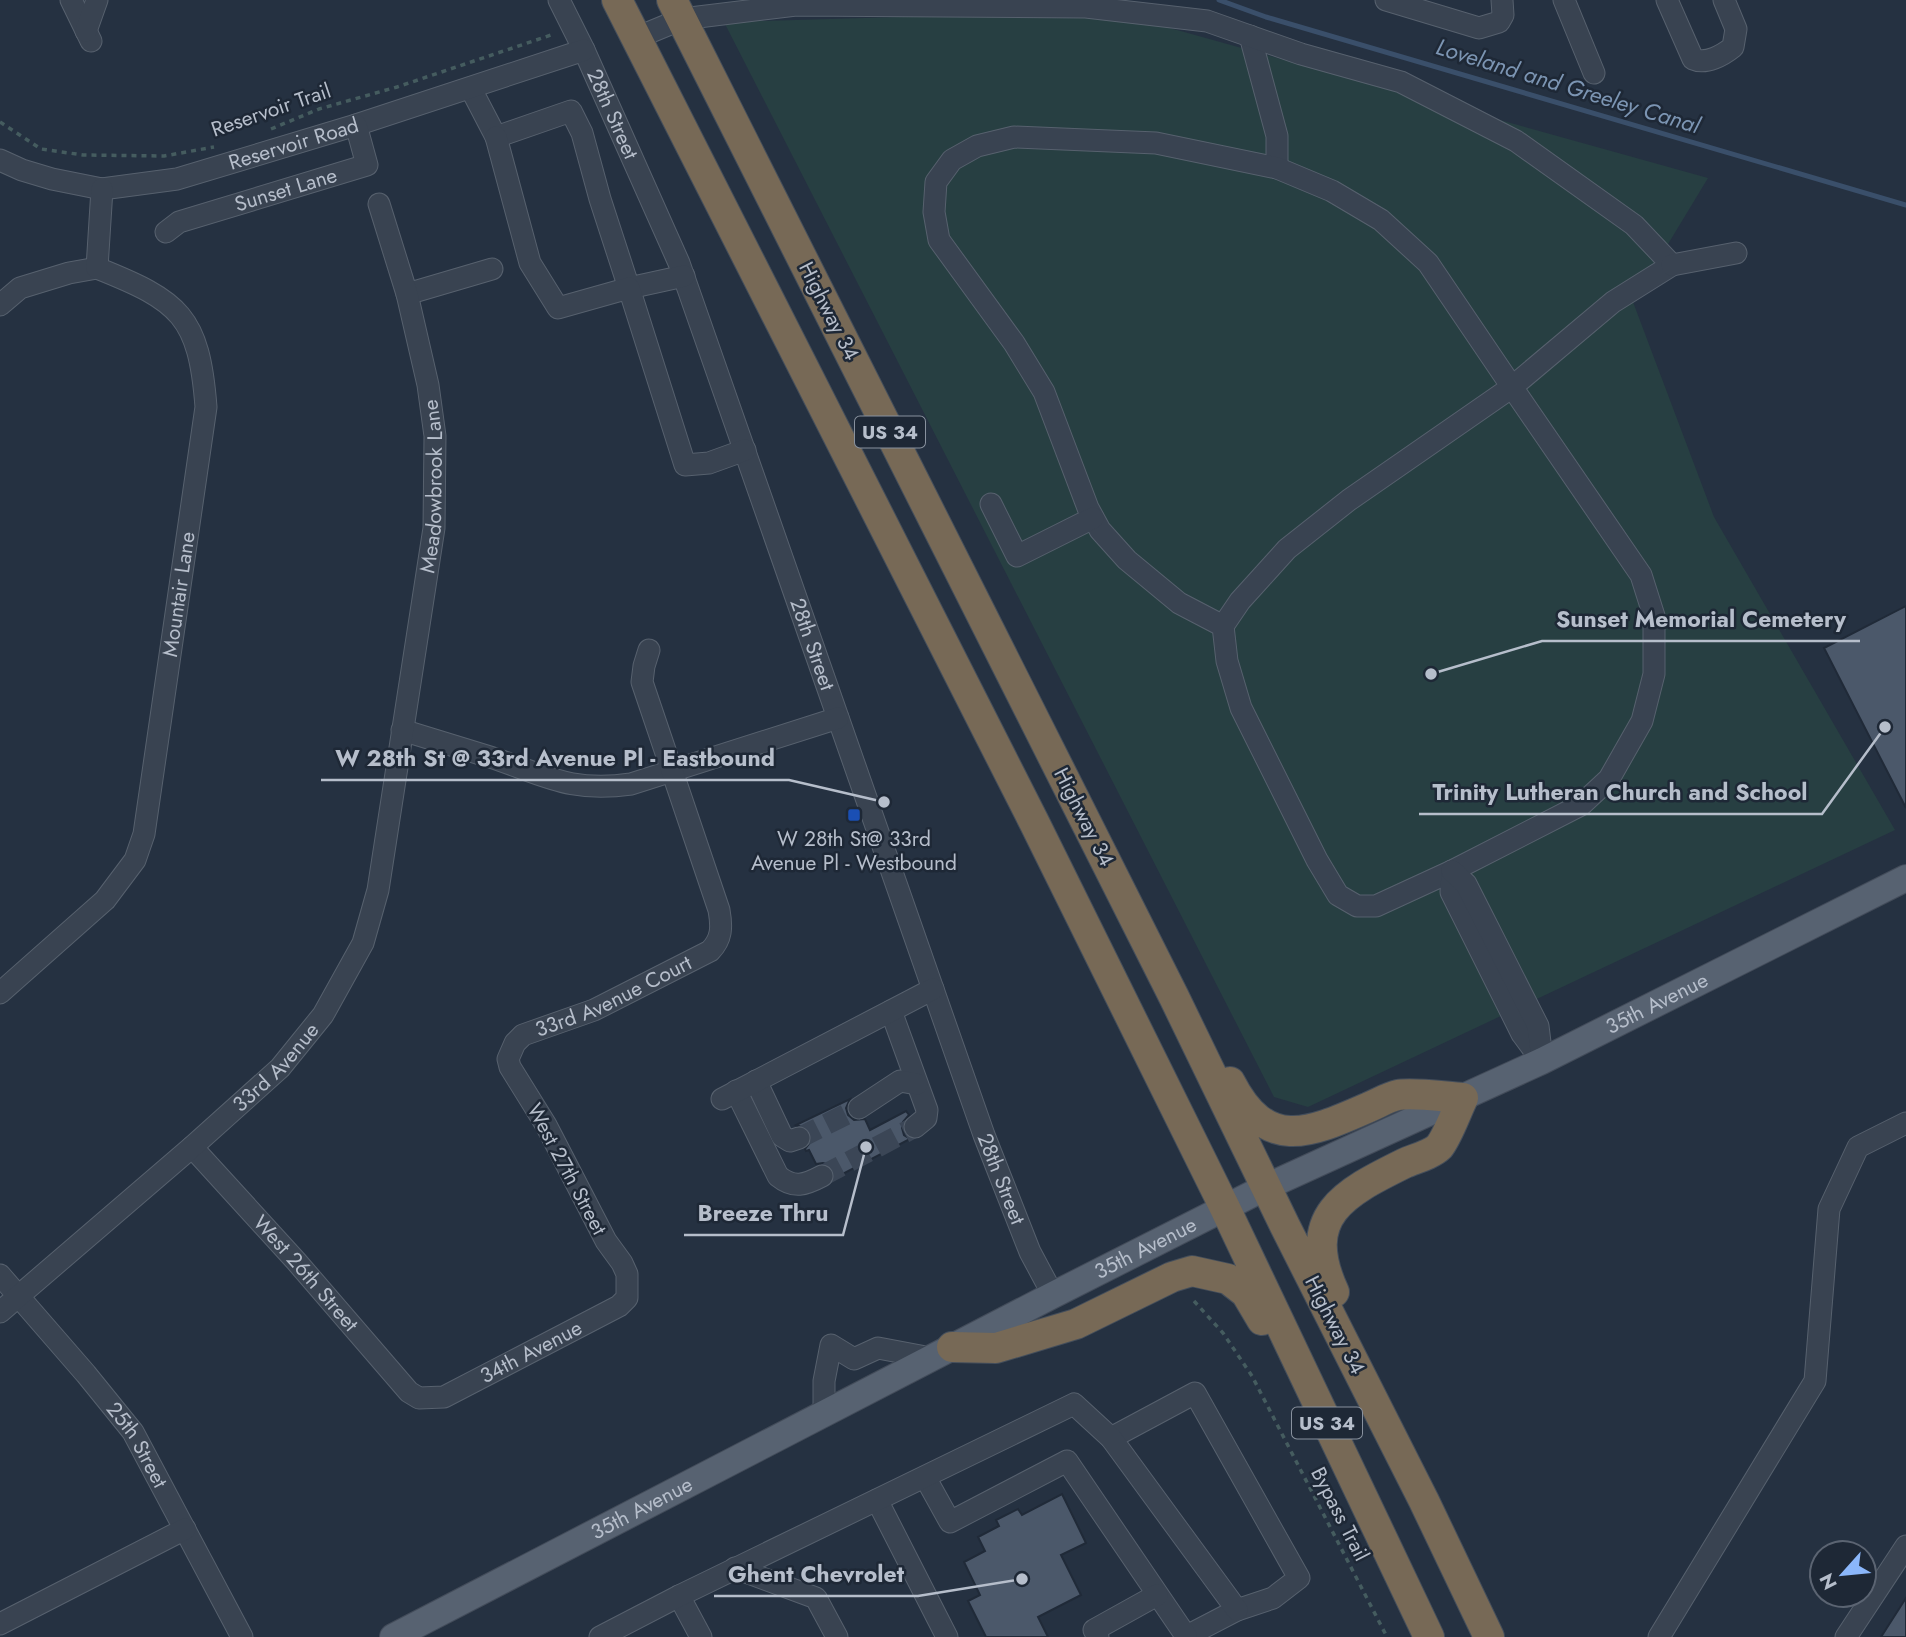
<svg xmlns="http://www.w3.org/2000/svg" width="1906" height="1637" font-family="Jost,sans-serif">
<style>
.green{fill:#273f42}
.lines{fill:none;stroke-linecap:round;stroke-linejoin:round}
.stream{stroke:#3a4f6a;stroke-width:5}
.building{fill:#4b586a;stroke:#202a38;stroke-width:2}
.minor-tunnel{stroke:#3b4656;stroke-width:21;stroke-dasharray:21 10;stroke-linecap:butt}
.minor-casing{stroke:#57616e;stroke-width:23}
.major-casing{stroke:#434c5a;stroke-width:28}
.highway-casing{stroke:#444e5b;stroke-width:32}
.path{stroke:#455c5f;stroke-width:3.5;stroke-dasharray:5 5;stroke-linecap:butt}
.minor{stroke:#394351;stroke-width:21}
.major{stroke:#576271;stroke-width:26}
.highway{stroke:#776956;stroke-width:30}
.transit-dot{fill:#1a4fb4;stroke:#1e2836;stroke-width:2.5}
.labels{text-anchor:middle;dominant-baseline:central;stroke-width:5;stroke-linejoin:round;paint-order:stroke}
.shield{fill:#1e2836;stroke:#88919e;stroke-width:2}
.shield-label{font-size:19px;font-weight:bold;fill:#b6becb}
.street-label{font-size:21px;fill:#b6becb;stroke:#1e2836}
.poi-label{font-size:21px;fill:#b6becb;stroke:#1e2836}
.water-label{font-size:23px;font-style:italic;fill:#7c95b3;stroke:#1e2836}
.leader{fill:none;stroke:#b6becb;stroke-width:2.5}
.callout-dot{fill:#b6becb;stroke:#1e2836;stroke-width:2.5}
.callout-label{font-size:23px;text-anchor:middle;font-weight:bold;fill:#b6becb;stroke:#1e2836;stroke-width:5;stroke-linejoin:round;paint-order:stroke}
</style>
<rect width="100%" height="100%" fill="#253141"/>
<path class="green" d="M 1109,11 L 1708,178 L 1633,302 L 1714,517 L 1895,830 L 1308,1107 L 1274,1097 L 724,22 Z"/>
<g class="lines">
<path class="stream" d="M 1219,0 L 1266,17 L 1906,205"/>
</g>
<path class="building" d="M 1906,606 L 1906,808 L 1824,648 Z
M 850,1099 L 846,1108 L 848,1115 L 854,1120 L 865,1119 L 870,1130 L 906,1111 L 909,1115 L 903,1122 L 902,1128 L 904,1135 L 910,1139 L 835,1178 L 834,1171 L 830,1165 L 823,1163 L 816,1164 L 809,1150 L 806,1151 L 805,1149 L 812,1140 L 808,1129 L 796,1125 Z
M 1062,1494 L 1086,1543 L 1061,1555 L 1081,1595 L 1038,1617 L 1048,1637 L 986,1637 L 968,1601 L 980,1595 L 964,1562 L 985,1551 L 978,1537 L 999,1526 L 996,1520 L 1018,1509 L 1022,1515 Z
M 1906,1598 L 1906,1637 L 1881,1637 Z"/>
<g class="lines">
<path class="minor-tunnel" d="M 799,1138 L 859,1108
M 822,1176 L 915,1127"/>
<g class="minor-casing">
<g id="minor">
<path d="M 71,0 L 91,41"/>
<path id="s1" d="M 559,0 L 584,50 L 679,263 L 984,1135 L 1030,1252 L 1053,1295"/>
<path d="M 1386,0 L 1479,28 L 1499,22 L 1503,15 L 1502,0"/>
<path d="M 1564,0 L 1594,73"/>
<path d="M 1667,0 L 1693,59 C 1706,65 1723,55 1733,47 L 1736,29 L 1724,0"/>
<path d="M 86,31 L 97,0"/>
<path d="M 1250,36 L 1277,136 L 1277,168"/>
<path d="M 636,38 L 682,19 L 796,5 L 1086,7 L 1207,21 L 1301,54 L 1401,82 L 1516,141 L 1634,225 L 1672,265 L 1613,302 L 1512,387 L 1349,500 L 1287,549 L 1240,601 L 1223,626 L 1227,661 L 1241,708 L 1317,860 L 1338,895 L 1357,906 L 1376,906 L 1452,871 L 1581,805 L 1609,779 L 1642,721 L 1654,674 L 1654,616 L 1641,575 L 1512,387 L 1428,263 L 1381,220 L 1332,191 L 1277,168 L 1156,143 L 1014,137 L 977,146 L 952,160 L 936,182 L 934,212 L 939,240 L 1014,343 L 1044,392 L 1088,508 L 1100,530 L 1127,560 L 1179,603 L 1223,626"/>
<path d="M 471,89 L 496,137 L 571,111 L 582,133 L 600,199 L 629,288 L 684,276"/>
<path d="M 496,137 L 530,263 L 558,308 L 629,288 L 685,465 L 709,463 L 745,450"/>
<path id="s2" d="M 0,160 L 22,170 L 52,179 L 102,189 L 177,179 L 356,125 L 584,50"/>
<path id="s3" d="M 166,232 L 179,222 L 367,165 L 356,125"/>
<path d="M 1672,265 L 1736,253"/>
<path d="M 407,294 L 492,269"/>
<path d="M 0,305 L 20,288 L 69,273 L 97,268"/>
<path d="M 991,504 L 1017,556 L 1093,518"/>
<path d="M 402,730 C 431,739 461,748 490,757 C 545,775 570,793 631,784 L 838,718"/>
<path d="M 1452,871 L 1451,892 L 1522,1034 L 1542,1061"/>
<path d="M 1452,871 L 1466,884 L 1538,1026 L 1542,1059"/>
<path id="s4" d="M 0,993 L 105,900 L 135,860 L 144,834 L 206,407 C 199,316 180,301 97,268 L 102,189"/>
<path d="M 891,1011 L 927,1110 L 926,1118 L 915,1127"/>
<path d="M 756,1081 L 782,1136 L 790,1141 L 799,1138"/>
<path d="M 736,1091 L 778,1176 C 794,1189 805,1185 822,1176"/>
<path d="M 722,1099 L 933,989"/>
<path d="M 859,1108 L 900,1081 L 917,1084"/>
<path id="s5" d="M 192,1147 L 296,1261 L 409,1392 L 419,1398 L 444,1397 L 619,1306 L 627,1298 L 627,1274 L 622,1263 L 606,1241 L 546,1125 L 510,1067 L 508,1059 L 515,1043 L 523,1035 L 594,1010 L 710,951 C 722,939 722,927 719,910 L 642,682 L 644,666 L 649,650"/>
<path id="s6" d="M 0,1275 L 86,1374 L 133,1432 L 242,1637"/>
<path id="s7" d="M 0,1312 L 192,1147 L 280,1068 L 323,1015 L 363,943 L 378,890 L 434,528 L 435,436 L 428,385 L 407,294 L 379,204"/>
<path d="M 824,1413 L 824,1381 L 831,1345 L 854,1359 L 878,1348 L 931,1358"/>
<path d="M 1111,1438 L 1195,1393 L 1299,1578 L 1273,1598 L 1237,1610 L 1185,1637"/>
<path d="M 925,1477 L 950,1522 L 1067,1461 L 1186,1636"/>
<path d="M 877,1500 L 947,1637"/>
<path d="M 735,1568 L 816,1598 L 837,1637"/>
<path d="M 679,1596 L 701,1637"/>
<path d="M 0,1624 L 185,1529"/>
<path d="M 600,1637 L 679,1596 L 1074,1404 L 1111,1438 L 1237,1610"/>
<path d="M 1098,1637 L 1094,1630 L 1157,1595"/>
<path d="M 1659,1637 L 1815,1381 L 1829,1209 L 1858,1147 L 1906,1123"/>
<path d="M 1846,1637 L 1906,1546"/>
</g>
</g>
<g class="major-casing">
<g id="major">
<path id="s8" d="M 393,1637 L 1053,1295 L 1266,1187 L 1542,1061 L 1906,878"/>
</g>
</g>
<g class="highway-casing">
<path id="highway" d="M 617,0 L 1034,822 L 1225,1208 L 1429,1637
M 672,0 L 1174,997 L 1285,1226 L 1424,1501 L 1489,1637
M 1230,1082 C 1266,1152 1308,1134 1367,1108 C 1377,1104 1388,1097 1398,1095 C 1412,1092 1446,1097 1463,1098 C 1456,1112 1448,1136 1439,1147 C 1432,1154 1414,1159 1405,1163 C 1344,1193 1299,1216 1334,1292
M 952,1347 L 996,1348 L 1076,1324 L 1172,1277 L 1192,1271 L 1228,1279 L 1246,1293 L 1262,1320"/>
</g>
<path class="path" d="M 0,122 L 41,149 L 83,155 L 164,156 L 214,147
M 271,129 L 319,109 L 397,87 L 551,35
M 1194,1301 L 1223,1333 L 1252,1376 L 1387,1637"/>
<use href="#minor" class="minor"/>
<use href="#major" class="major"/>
<use href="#highway" class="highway"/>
</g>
<rect class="transit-dot" x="847" y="808" width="14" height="14" rx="3.5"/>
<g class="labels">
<g class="shield">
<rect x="855" y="416.5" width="70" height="31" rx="5"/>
<rect x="1292" y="1407.5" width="70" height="31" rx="5"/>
</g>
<g class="shield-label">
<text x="890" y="432">US 34</text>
<text x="1327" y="1423">US 34</text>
</g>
<g class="street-label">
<text transform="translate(271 110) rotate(-19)">Reservoir Trail</text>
<text stroke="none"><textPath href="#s1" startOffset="126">28th Street</textPath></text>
<text stroke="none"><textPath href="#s2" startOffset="304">Reservoir Road</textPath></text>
<text stroke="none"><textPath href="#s3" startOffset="128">Sunset Lane</textPath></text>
<text transform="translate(829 311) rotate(63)">Highway 34</text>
<text stroke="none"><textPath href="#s7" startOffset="985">Meadowbrook Lane</textPath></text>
<text stroke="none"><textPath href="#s4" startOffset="460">Mountair Lane</textPath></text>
<text stroke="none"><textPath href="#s1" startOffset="693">28th Street</textPath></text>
<text transform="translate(1084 817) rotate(63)">Highway 34</text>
<text stroke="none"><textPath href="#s5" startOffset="970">33rd Avenue Court</textPath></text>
<text stroke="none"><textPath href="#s8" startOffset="1414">35th Avenue</textPath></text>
<text stroke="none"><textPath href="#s7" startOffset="369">33rd Avenue</textPath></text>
<text transform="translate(567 1169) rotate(62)">West 27th Street</text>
<text stroke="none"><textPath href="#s1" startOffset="1260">28th Street</textPath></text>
<text stroke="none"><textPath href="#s8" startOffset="847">35th Avenue</textPath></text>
<text stroke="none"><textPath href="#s5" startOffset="170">West 26th Street</textPath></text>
<text transform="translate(1335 1325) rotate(63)">Highway 34</text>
<text stroke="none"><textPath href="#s5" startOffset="462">34th Avenue</textPath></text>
<text stroke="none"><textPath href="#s6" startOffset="219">25th Street</textPath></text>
<text stroke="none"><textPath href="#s8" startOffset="280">35th Avenue</textPath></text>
<text transform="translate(1340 1514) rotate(63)">Bypass Trail</text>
</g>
<g class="poi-label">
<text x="854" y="839">W 28th St@ 33rd<tspan x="854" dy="24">Avenue Pl - Westbound</tspan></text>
</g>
<g class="water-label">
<text transform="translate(1568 86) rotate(17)">Loveland and Greeley Canal</text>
</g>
</g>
<path class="leader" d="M1431 674L1542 641H1860M884 802L789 780H321M1885 727L1822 814H1419M866 1147L843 1235H684M1022 1579L918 1596H714"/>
<g class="callout-dot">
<circle cx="1431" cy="674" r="7"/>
<circle cx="884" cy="802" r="7"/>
<circle cx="1885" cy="727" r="7"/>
<circle cx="866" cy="1147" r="7"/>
<circle cx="1022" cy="1579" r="7"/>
</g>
<g class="callout-label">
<text x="1701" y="627">Sunset Memorial Cemetery</text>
<text x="555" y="766">W 28th St @ 33rd Avenue Pl - Eastbound</text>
<text x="1620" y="800">Trinity Lutheran Church and School</text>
<text x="763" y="1221">Breeze Thru</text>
<text x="816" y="1582">Ghent Chevrolet</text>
</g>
<g transform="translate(1843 1574) rotate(243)"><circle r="33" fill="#1e2836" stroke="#5b6472" stroke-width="2"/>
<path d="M0-5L12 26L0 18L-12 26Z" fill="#8bb7fb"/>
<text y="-10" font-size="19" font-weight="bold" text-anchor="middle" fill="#b6becb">N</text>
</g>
</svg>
